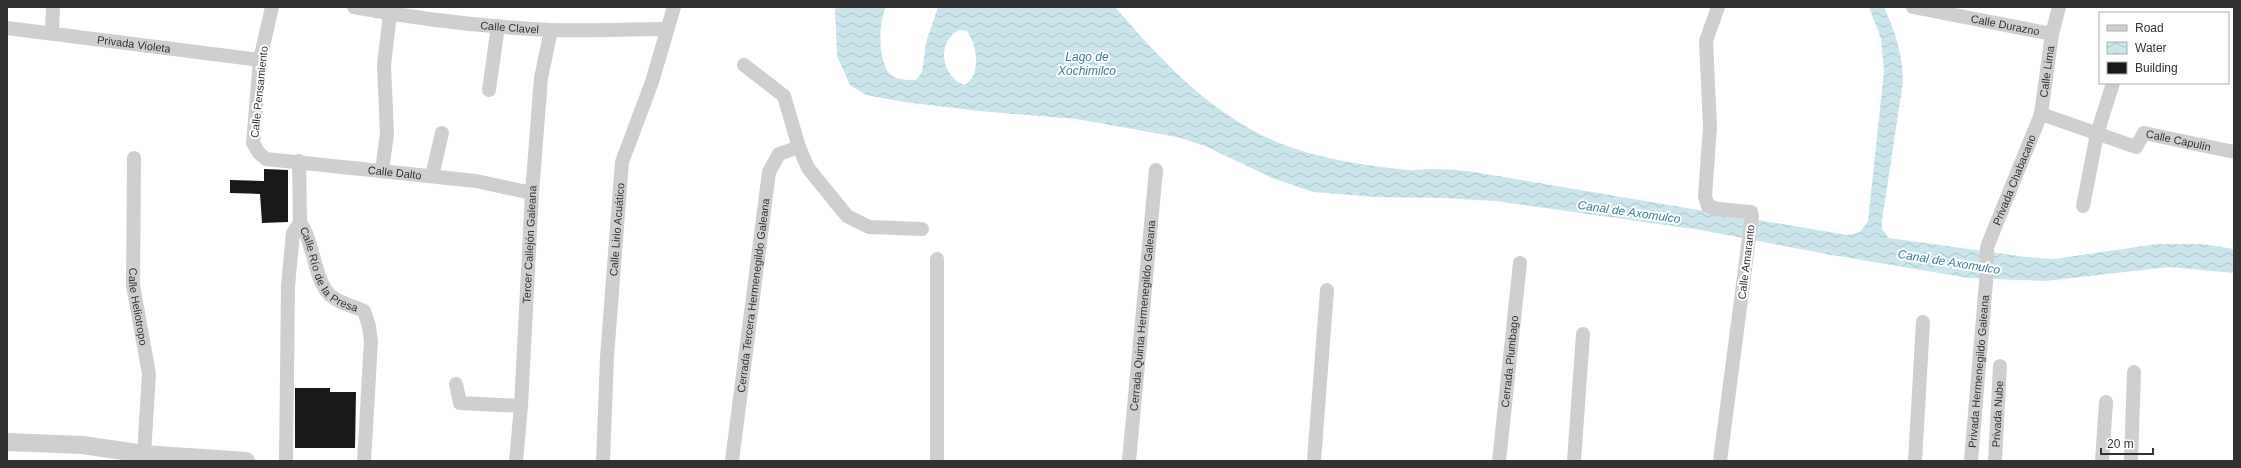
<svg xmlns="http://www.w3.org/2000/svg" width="2241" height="468" font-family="Arial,sans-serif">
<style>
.water{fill:url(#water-waves);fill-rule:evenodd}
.building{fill:#191919}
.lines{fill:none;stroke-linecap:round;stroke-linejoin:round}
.minor{stroke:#cfcfcf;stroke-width:14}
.tertiary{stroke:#cfcfcf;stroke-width:18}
.labels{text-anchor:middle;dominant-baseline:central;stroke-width:4;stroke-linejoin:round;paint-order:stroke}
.street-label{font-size:11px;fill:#323232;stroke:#fff}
.water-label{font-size:12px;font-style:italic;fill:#3a7e91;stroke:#fff}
</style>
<defs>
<pattern id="water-waves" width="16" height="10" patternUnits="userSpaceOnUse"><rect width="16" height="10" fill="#cae5ec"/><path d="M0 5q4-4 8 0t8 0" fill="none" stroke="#aec5cb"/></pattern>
</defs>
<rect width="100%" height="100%" fill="#fff"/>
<path class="water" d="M 835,7 L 886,7 C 878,22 877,68 894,77 C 901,80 908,80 916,80 L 922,72 L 926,42 L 938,7 L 1115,7 C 1154,52 1195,97 1247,127 C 1292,154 1347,163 1398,169 C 1409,171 1421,169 1432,169 C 1446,169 1460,170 1474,172 L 1847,235 L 1860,232 L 1868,221 L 1884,71 L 1881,39 L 1869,7 L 1884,7 C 1895,32 1903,54 1903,82 L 1882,220 L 1882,229 L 1889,238 L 2026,257 L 2054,259 L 2157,244 L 2203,244 L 2234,249 L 2234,273 L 2169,267 L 2045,281 L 1969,278 L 1826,254 L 1701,230 L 1495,201 L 1443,198 L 1376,197 L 1313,192 L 1272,178 L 1205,146 L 1177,137 L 1076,119 L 979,111 L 904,102 L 866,95 L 850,85 L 837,56 ZM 959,30 L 967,31 C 977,44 982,77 964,85 C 941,76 936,42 959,30 Z"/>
<path class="building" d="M 264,169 L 288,170 L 288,222 L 262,223 L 260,194 L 230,193 L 230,180 L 264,181 Z
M 295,388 L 330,388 L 330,392 L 356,392 L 355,448 L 295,448 Z"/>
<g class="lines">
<g class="minor">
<path id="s1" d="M 272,7 L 260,60 L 253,143 L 259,153 L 266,159 L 476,181 L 532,193"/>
<path id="s2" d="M 354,7 C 418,19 485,27 551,30 C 589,31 628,29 666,29"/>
<path d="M 1718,7 L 1706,41 L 1710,127 L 1705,196 L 1708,206 L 1718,209 L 1751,212 L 1752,215 L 1720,461"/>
<path id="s3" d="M 1913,7 L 2052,34"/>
<path id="s4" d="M 7,28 L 260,60"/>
<path d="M 52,32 L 53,7"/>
<path d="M 744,65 L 784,96 L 799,147 L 808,168 L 847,216 L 869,227 L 922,229"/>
<path d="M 489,90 L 498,26"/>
<path id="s5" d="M 2041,114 L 2136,147 L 2144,133 L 2234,152"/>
<path id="s6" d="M 134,158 L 133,285 L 149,374 L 144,454"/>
<path d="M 299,161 L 300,223"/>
<path d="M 382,170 L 387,134 L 384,65 L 390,14"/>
<path d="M 432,176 L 442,133"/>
<path d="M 2083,206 L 2097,134 L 2113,83"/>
<path d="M 456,384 L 460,403 L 521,406"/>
<path id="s7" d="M 286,461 L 288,286 L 293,233 L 300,223 C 315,243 313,278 330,295 C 338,303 353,306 364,311 L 369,326 L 371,341 L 364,461"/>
<path id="s8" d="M 516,461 L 521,406 L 532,193 L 541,78 L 551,30"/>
<path id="s9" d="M 603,461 L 607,357 L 622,162 L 652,82 L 674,7"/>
<path id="s10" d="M 732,461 L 769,172 L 779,154 L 799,147"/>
<path d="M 937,461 L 937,259"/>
<path id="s11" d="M 1129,461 L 1156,170"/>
<path d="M 1314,461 L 1327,290"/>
<path id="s12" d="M 1499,461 L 1520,263"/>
<path d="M 1574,461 L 1583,334"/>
<path d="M 1915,461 L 1923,322"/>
<path id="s13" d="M 1971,461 L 1986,282 L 1987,247 L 2041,114 L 2052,34 L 2059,7"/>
<path id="s14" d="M 1995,461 L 2000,366"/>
<path d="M 2102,461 L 2106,402"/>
<path d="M 2131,461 L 2134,372"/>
</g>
<path class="tertiary" d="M 7,442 L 83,445 L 144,454 L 246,461"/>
</g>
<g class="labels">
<g class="street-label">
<text stroke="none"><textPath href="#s3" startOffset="94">Calle Durazno</textPath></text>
<text stroke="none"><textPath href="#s2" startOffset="157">Calle Clavel</textPath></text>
<text stroke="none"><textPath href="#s4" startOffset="128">Privada Violeta</textPath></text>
<text stroke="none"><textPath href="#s13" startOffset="401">Calle Lima</textPath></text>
<text transform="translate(259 92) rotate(-84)">Calle Pensamiento</text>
<text stroke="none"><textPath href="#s5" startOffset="152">Calle Capulín</textPath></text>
<text stroke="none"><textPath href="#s1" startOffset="288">Calle Dalto</textPath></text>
<text stroke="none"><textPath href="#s13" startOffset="287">Privada Chabacano</textPath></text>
<text stroke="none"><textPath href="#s9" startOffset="232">Calle Lirio Acuático</textPath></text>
<text stroke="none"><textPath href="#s8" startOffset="217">Tercer Callejón Galeana</textPath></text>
<text transform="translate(1746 262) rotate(-83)">Calle Amaranto</text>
<text stroke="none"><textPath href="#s7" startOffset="298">Calle Río de la Presa</textPath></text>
<text stroke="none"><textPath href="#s10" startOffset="167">Cerrada Tercera Hermenegildo Galeana</textPath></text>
<text stroke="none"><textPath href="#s6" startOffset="149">Calle Heliotropo</textPath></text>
<text stroke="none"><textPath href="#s11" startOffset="146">Cerrada Quinta Hermenegildo Galeana</textPath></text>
<text stroke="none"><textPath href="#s12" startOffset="100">Cerrada Plumbago</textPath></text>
<text stroke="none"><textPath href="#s13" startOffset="90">Privada Hermenegildo Galeana</textPath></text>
<text stroke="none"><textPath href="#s14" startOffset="47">Privada Nube</textPath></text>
</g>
<g class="water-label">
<text x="1087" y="57">Lago de<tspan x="1087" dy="14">Xochimilco</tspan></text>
<text transform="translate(1629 212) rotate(8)">Canal de Axomulco</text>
<text transform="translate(1949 262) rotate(9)">Canal de Axomulco</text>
</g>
</g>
<rect width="2241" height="468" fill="none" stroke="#323232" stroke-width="16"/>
<rect x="2099" y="12" width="130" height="72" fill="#ffffff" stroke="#adadad"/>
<rect x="2107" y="25" width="20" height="6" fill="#cfcfcf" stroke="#adadad"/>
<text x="2135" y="32" font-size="12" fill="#323232">Road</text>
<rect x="2107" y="42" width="20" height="12" fill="url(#water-waves)" stroke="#adadad"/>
<text x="2135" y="52" font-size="12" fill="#323232">Water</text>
<rect x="2107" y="62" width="20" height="12" fill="#191919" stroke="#adadad"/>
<text x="2135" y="72" font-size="12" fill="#323232">Building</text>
<path d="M2101 448v6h52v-6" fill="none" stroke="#323232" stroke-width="2"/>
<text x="2107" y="448" font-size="12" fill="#323232" stroke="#ffffff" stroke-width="3" paint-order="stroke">20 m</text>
</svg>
